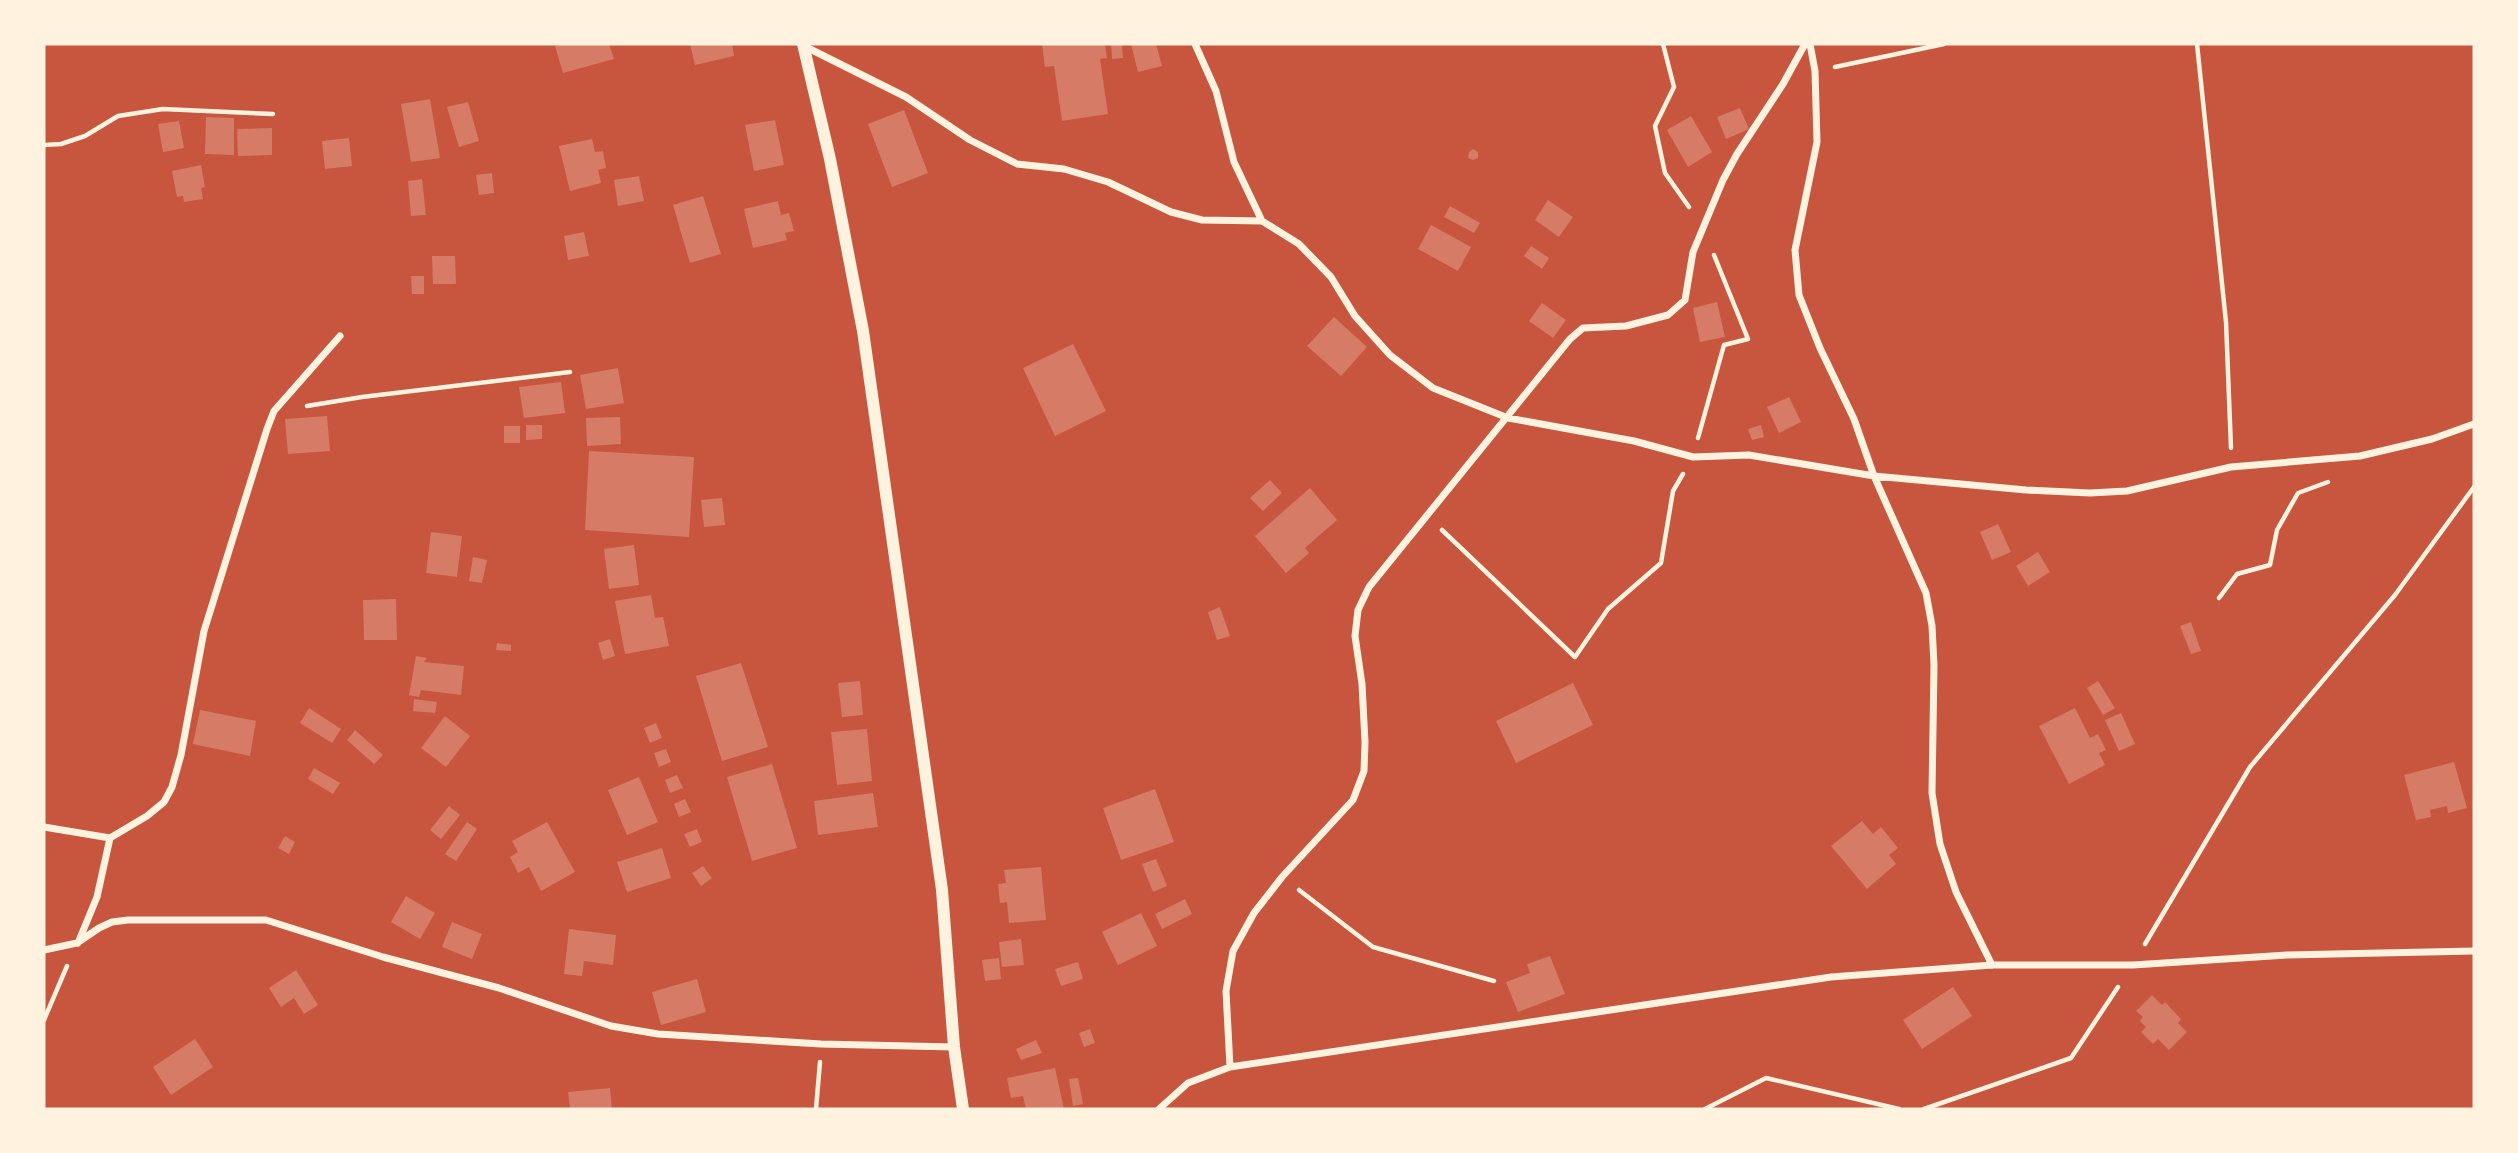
<svg xmlns="http://www.w3.org/2000/svg" width="2518" height="1153" font-family="Cabin,sans-serif">
<style>
.building{fill:#d67c66}
.lines{fill:none;stroke-linecap:round;stroke-linejoin:round}
.path{stroke:#fff3e0;stroke-width:4.5}
.minor{stroke:#fff3e0;stroke-width:7}
.tertiary{stroke:#fff3e0;stroke-width:12}
</style>
<rect width="100%" height="100%" fill="#c8553d"/>
<path class="building" d="M 564,44 L 609,44 L 614,59 L 563,73 L 555,46 Z
M 690,44 L 732,44 L 734,56 L 695,65 Z
M 1042,44 L 1105,44 L 1107,58 L 1100,59 L 1108,114 L 1062,121 L 1054,66 L 1045,67 Z
M 1111,44 L 1122,44 L 1123,58 L 1112,59 Z
M 1131,44 L 1156,44 L 1162,66 L 1138,72 Z
M 430,99 L 440,158 L 411,162 L 401,104 Z
M 468,102 L 479,141 L 459,147 L 447,107 Z
M 1740,108 L 1749,129 L 1726,139 L 1717,117 Z
M 904,110 L 928,173 L 892,187 L 868,124 Z
M 1691,116 L 1712,152 L 1688,167 L 1667,130 Z
M 206,117 L 234,118 L 234,155 L 205,154 Z
M 775,120 L 784,165 L 754,171 L 745,125 Z
M 179,121 L 184,148 L 163,152 L 158,124 Z
M 272,128 L 272,155 L 238,156 L 237,129 Z
M 349,138 L 352,166 L 325,169 L 322,141 Z
M 592,139 L 595,152 L 603,151 L 606,168 L 598,170 L 601,183 L 570,191 L 559,146 Z
M 1473,149 L 1478,152 L 1478,158 L 1473,160 L 1468,158 L 1469,152 Z
M 201,165 L 205,187 L 201,188 L 203,199 L 184,202 L 183,196 L 177,197 L 172,171 Z
M 492,173 L 494,193 L 479,195 L 476,175 Z
M 639,176 L 644,201 L 618,206 L 614,180 Z
M 422,179 L 426,215 L 411,216 L 408,181 Z
M 703,196 L 721,254 L 690,263 L 673,205 Z
M 1548,200 L 1573,217 L 1559,237 L 1535,220 Z
M 778,201 L 781,215 L 789,213 L 794,231 L 785,233 L 787,240 L 753,248 L 744,209 Z
M 1450,206 L 1480,223 L 1474,233 L 1444,217 Z
M 1431,225 L 1471,247 L 1458,271 L 1418,249 Z
M 584,232 L 589,256 L 568,260 L 564,236 Z
M 1531,246 L 1549,258 L 1542,269 L 1524,256 Z
M 432,256 L 455,256 L 456,284 L 433,284 Z
M 411,276 L 424,276 L 424,294 L 412,294 Z
M 1717,302 L 1725,337 L 1700,342 L 1693,308 Z
M 1542,303 L 1566,320 L 1553,338 L 1529,321 Z
M 1334,317 L 1367,347 L 1341,376 L 1307,346 Z
M 1073,344 L 1106,411 L 1055,436 L 1023,368 Z
M 618,368 L 624,403 L 586,409 L 580,375 Z
M 561,382 L 565,413 L 524,418 L 519,387 Z
M 1789,397 L 1801,422 L 1779,433 L 1767,407 Z
M 327,416 L 330,451 L 288,454 L 285,419 Z
M 620,417 L 621,444 L 587,446 L 586,418 Z
M 526,425 L 542,425 L 542,439 L 526,440 Z
M 1761,425 L 1764,437 L 1752,440 L 1748,429 Z
M 504,426 L 520,426 L 520,443 L 504,443 Z
M 589,451 L 694,457 L 689,537 L 585,530 Z
M 1270,480 L 1282,493 L 1263,511 L 1250,498 Z
M 1310,488 L 1337,520 L 1305,548 L 1309,553 L 1286,573 L 1255,536 Z
M 722,498 L 725,525 L 704,527 L 701,500 Z
M 1998,524 L 2011,552 L 1992,560 L 1980,532 Z
M 431,532 L 462,536 L 457,577 L 426,573 Z
M 634,545 L 639,585 L 609,589 L 604,549 Z
M 2038,552 L 2050,572 L 2028,586 L 2016,566 Z
M 473,557 L 487,560 L 482,583 L 469,581 Z
M 651,595 L 655,618 L 663,617 L 669,646 L 625,654 L 615,601 Z
M 396,599 L 397,640 L 364,640 L 363,600 Z
M 1220,607 L 1230,636 L 1217,640 L 1208,612 Z
M 2191,622 L 2201,651 L 2191,654 L 2180,626 Z
M 610,639 L 615,656 L 603,660 L 598,643 Z
M 497,643 L 511,645 L 511,651 L 496,650 Z
M 416,656 L 427,658 L 424,662 L 464,666 L 461,695 L 421,690 L 419,697 L 409,695 Z
M 741,663 L 768,747 L 722,761 L 696,676 Z
M 860,681 L 863,715 L 842,717 L 838,683 Z
M 2098,681 L 2115,708 L 2103,715 L 2087,688 Z
M 1573,683 L 1593,725 L 1516,763 L 1496,721 Z
M 414,699 L 437,702 L 435,713 L 413,711 Z
M 309,708 L 341,729 L 332,743 L 300,723 Z
M 2075,708 L 2090,738 L 2098,734 L 2106,750 L 2099,753 L 2105,765 L 2069,784 L 2039,726 Z
M 200,710 L 256,721 L 250,756 L 193,744 Z
M 2121,713 L 2135,744 L 2119,751 L 2105,720 Z
M 445,716 L 470,736 L 446,767 L 421,748 Z
M 656,723 L 662,738 L 650,743 L 644,728 Z
M 867,729 L 872,781 L 837,785 L 831,732 Z
M 355,730 L 383,755 L 374,764 L 347,740 Z
M 666,749 L 671,762 L 659,767 L 654,753 Z
M 2454,762 L 2467,808 L 2448,813 L 2447,806 L 2430,810 L 2431,817 L 2416,820 L 2404,775 Z
M 772,764 L 797,848 L 752,861 L 727,777 Z
M 314,768 L 340,783 L 333,794 L 308,779 Z
M 677,775 L 683,788 L 670,793 L 665,780 Z
M 639,777 L 658,822 L 627,835 L 608,790 Z
M 1155,789 L 1174,842 L 1121,860 L 1103,808 Z
M 873,793 L 878,827 L 818,835 L 814,801 Z
M 685,799 L 691,812 L 679,817 L 674,804 Z
M 449,806 L 460,815 L 441,839 L 430,830 Z
M 1862,821 L 1873,834 L 1881,827 L 1898,848 L 1889,855 L 1896,864 L 1867,889 L 1831,846 Z
M 467,822 L 477,829 L 456,861 L 445,854 Z
M 547,822 L 575,872 L 541,891 L 529,867 L 518,873 L 510,857 L 518,852 L 512,841 Z
M 697,829 L 702,842 L 690,847 L 684,834 Z
M 285,836 L 295,842 L 289,854 L 278,848 Z
M 662,848 L 671,878 L 627,892 L 617,862 Z
M 1156,859 L 1167,886 L 1153,892 L 1142,864 Z
M 703,866 L 712,878 L 701,886 L 692,873 Z
M 1041,867 L 1046,920 L 1009,923 L 1007,902 L 1000,903 L 998,884 L 1006,883 L 1004,870 Z
M 406,896 L 435,913 L 420,939 L 391,922 Z
M 1185,899 L 1192,914 L 1162,929 L 1155,914 Z
M 1141,913 L 1157,946 L 1118,965 L 1102,932 Z
M 452,922 L 482,934 L 472,959 L 442,947 Z
M 569,929 L 616,935 L 613,965 L 584,961 L 582,976 L 564,974 Z
M 1021,939 L 1024,965 L 1002,967 L 999,942 Z
M 1550,956 L 1565,994 L 1518,1012 L 1506,982 L 1530,973 L 1527,964 Z
M 999,958 L 1001,979 L 985,981 L 982,960 Z
M 1078,962 L 1083,979 L 1061,986 L 1055,969 Z
M 296,970 L 318,1005 L 304,1014 L 294,998 L 281,1007 L 269,988 Z
M 697,979 L 706,1012 L 661,1025 L 652,992 Z
M 1953,987 L 1972,1016 L 1922,1049 L 1903,1020 Z
M 2152,995 L 2162,1005 L 2165,1002 L 2181,1019 L 2178,1023 L 2187,1032 L 2169,1050 L 2158,1039 L 2153,1044 L 2141,1032 L 2146,1027 L 2140,1021 L 2143,1017 L 2136,1011 Z
M 1090,1029 L 1095,1043 L 1084,1047 L 1079,1033 Z
M 195,1039 L 213,1067 L 171,1095 L 153,1067 Z
M 1036,1040 L 1042,1053 L 1021,1060 L 1016,1049 Z
M 1055,1068 L 1064,1109 L 1026,1109 L 1023,1096 L 1011,1098 L 1007,1078 Z
M 1078,1078 L 1083,1104 L 1073,1106 L 1069,1079 Z
M 610,1088 L 612,1109 L 570,1109 L 568,1092 Z"/>
<g class="lines">
<path class="path" d="M 1663,44 L 1674,87 L 1655,126 L 1665,173 L 1689,207
M 2197,44 L 2226,322 L 2231,448
M 1835,67 L 1944,44
M 44,145 L 61,144 L 85,136 L 118,116 L 163,109 L 273,114
M 307,406 L 362,397 L 570,372
M 1698,438 L 1724,345 L 1748,339 L 1714,255
M 1442,530 L 1575,657 L 1608,609 L 1661,563 L 1673,491 L 1683,474
M 2219,598 L 2237,574 L 2270,565 L 2277,530 L 2298,493 L 2328,482
M 1299,890 L 1373,947 L 1494,981
M 2145,944 L 2250,767 L 2395,595 L 2474,487
M 44,1020 L 67,966
M 816,1109 L 820,1062
M 1705,1109 L 1766,1078 L 1899,1109
M 1924,1109 L 2071,1058 L 2118,987"/>
<path class="minor" d="M 1195,44 L 1216,91 L 1234,162 L 1262,221
M 1810,44 L 1815,71 L 1817,142 L 1795,250 L 1799,295 L 1820,348 L 1854,419 L 1874,476 L 1926,593 L 1932,626 L 1934,665 L 1932,793 L 1940,844 L 1956,892 L 1992,965
M 804,46 L 906,97 L 970,140 L 1017,164 L 1064,169 L 1108,182 L 1171,212 L 1202,220 L 1262,221 L 1299,244 L 1331,277 L 1355,316 L 1390,355 L 1433,388 L 1508,418 L 1634,441 L 1693,457 L 1749,455 L 1874,476 L 2026,490 L 2090,493 L 2127,491 L 2231,467 L 2360,456 L 2432,439 L 2474,424
M 44,827 L 110,838
M 78,943 L 97,897 L 110,838 L 147,816 L 164,802 L 172,787 L 181,755 L 204,631 L 267,429 L 274,411 L 340,336
M 44,950 L 77,943 L 99,928 L 112,922 L 128,920 L 266,920 L 383,957 L 499,988 L 611,1026 L 658,1034 L 821,1044 L 954,1047
M 1230,1067 L 1226,991 L 1233,951 L 1254,913 L 1282,877 L 1353,800 L 1364,771 L 1365,742 L 1362,684 L 1355,636 L 1358,610 L 1369,587 L 1570,339 L 1583,328 L 1626,326 L 1668,315 L 1685,300 L 1693,252 L 1723,180 L 1737,154 L 1783,84 L 1805,44
M 1159,1109 L 1188,1083 L 1230,1067 L 1831,977 L 1992,965 L 2133,965 L 2287,955 L 2474,951"/>
<path class="tertiary" d="M 803,44 L 830,159 L 863,331 L 942,890 L 954,1047 L 963,1109"/>
</g>
<rect width="2518" height="1153" fill="none" stroke="#fff3e0" stroke-width="91"/>
</svg>
